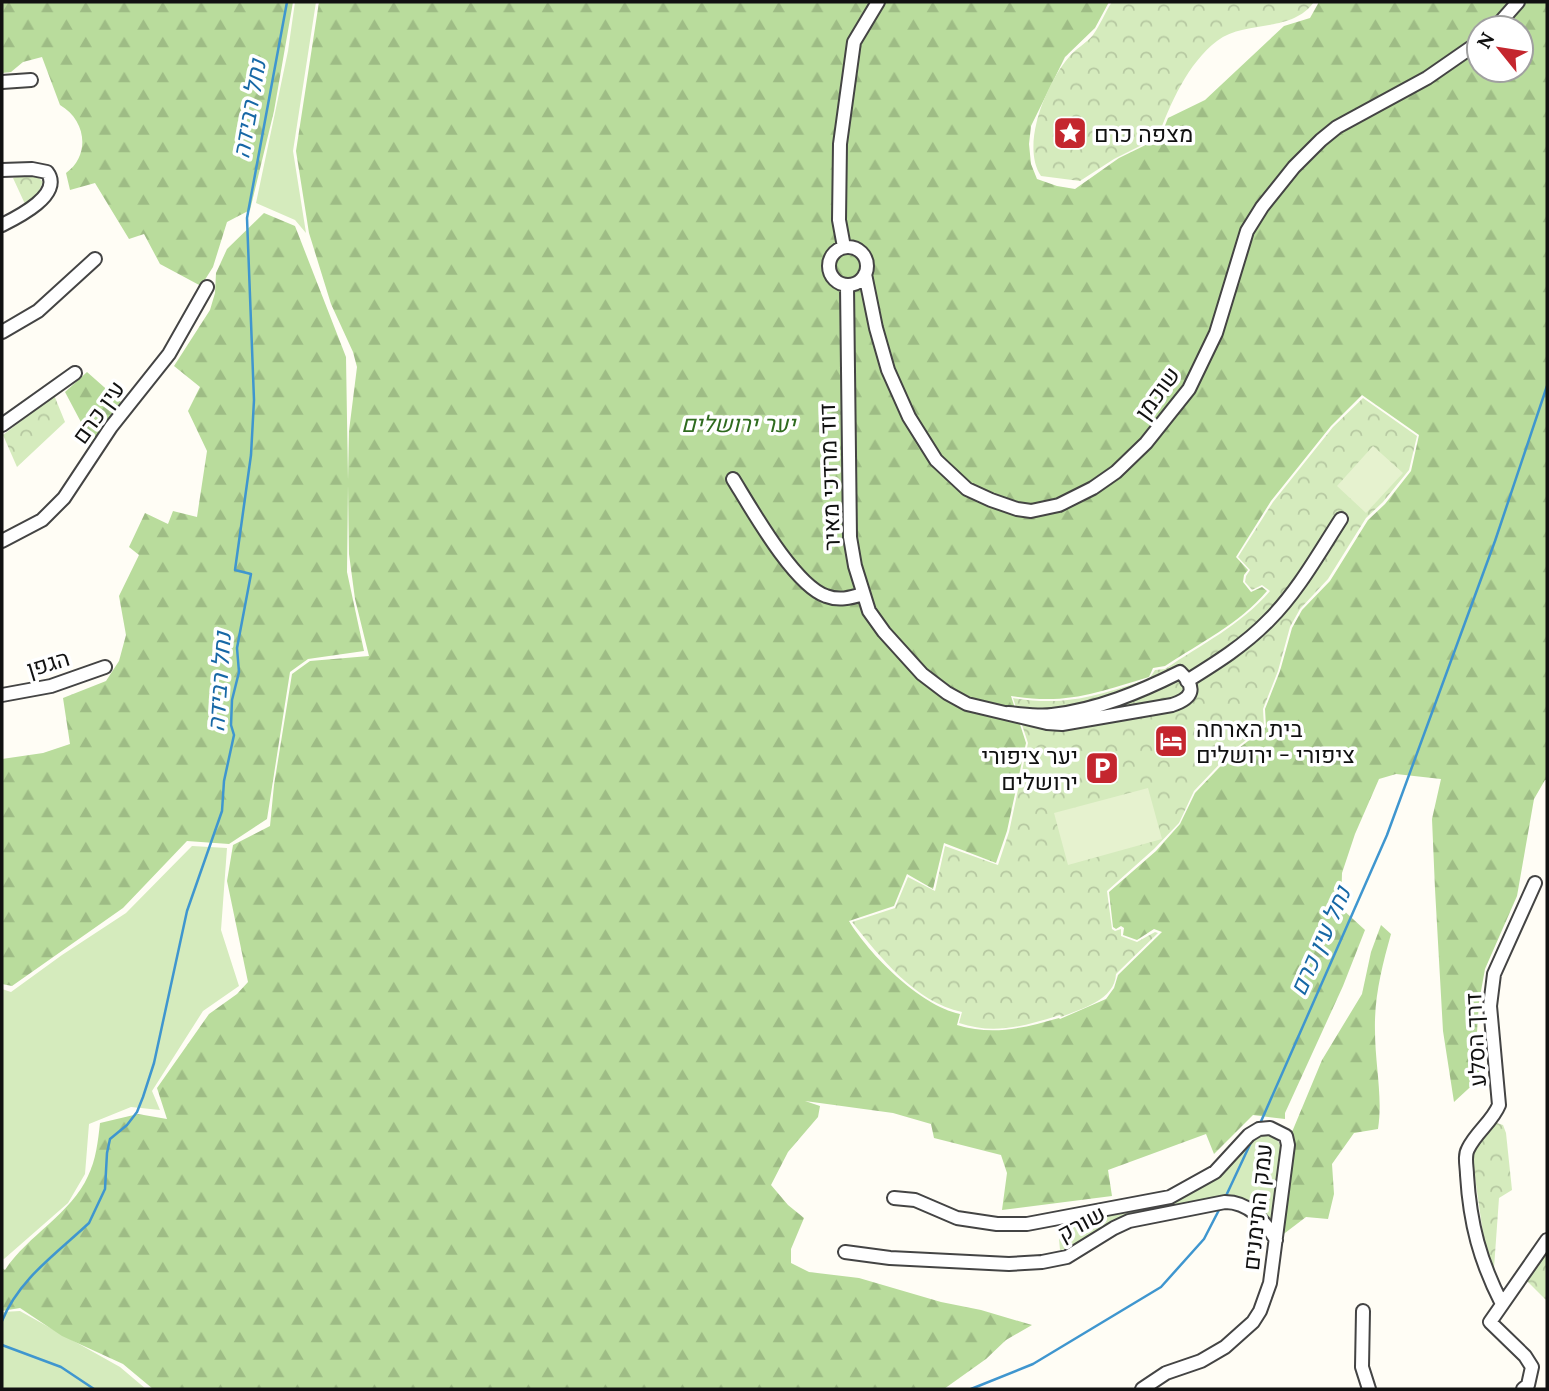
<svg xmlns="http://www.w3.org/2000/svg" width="1549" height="1391" font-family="Lora,Heebo,serif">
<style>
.grass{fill:#d5ebbd}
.forest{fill:url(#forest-firs);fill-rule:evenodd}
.park{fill:url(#park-crowns)}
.pitch{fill:#e6f2cf}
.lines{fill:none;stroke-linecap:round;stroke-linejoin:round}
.stream{stroke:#3f96cf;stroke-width:2.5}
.minor-casing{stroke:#444;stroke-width:16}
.minor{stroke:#fff;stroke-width:12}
.labels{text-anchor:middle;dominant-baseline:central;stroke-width:7;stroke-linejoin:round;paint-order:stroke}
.poi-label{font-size:23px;fill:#111;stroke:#fff;text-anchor:start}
.street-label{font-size:23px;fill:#111;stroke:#fff}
.park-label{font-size:23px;font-style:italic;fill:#2f6b1f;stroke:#fff}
.water-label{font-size:24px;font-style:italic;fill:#1768a6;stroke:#fff}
</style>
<defs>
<pattern id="forest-firs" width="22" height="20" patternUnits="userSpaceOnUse" patternTransform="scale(1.75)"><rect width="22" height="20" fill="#b9dc9c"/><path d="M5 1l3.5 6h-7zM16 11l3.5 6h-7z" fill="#9ebc85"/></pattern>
<pattern id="park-crowns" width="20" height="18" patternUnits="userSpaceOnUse" patternTransform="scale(1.75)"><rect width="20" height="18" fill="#d5ebbd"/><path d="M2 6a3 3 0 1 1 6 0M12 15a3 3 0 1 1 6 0" fill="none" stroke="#b6c8a1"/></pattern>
</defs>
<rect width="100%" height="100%" fill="#fffdf5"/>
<path class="grass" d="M 295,2 L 316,2 L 293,151 L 306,233 L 295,220 L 256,203 L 288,51 Z
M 192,846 L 227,848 L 221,930 L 239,986 L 203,1011 L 152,1091 L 160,1110 L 131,1107 L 89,1124 L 85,1174 L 68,1203 L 4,1259 L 2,1258 L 2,989 L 11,992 L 62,955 L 126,913 Z
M 1265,1135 L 1277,1139 L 1282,1149 L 1273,1225 L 1252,1205 L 1127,1219 L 1074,1248 L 1060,1250 L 1059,1239 L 1062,1225 L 1181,1197 L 1213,1180 L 1251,1140 Z
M 20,1311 L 120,1367 L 146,1389 L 2,1389 L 2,1312 Z"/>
<path class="forest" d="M 2,2 L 293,2 L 274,111 L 250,210 L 227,222 L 213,267 L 201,286 L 160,264 L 144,234 L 129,239 L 95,183 L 70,190 L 66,173 C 91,155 86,120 60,105 L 42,57 L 23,62 L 11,72 L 2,73 Z
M 319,2 L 1109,2 L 1095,28 L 1065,57 L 1031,126 L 1029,144 L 1031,164 L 1037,179 L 1057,186 L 1075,189 L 1119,158 L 1160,138 L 1168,118 L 1205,100 L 1284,26 L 1310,18 L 1319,2 L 1547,2 L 1547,780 L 1545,780 L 1534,799 L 1517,896 L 1485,969 L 1479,1002 L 1476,1048 L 1480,1078 L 1454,1102 L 1443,1031 L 1435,889 L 1432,819 L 1441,779 L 1396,774 L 1379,779 L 1355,834 L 1342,873 L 1341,908 L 1365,930 L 1343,986 L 1285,1113 L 1285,1119 L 1253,1115 L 1214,1154 L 1206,1134 L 1108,1170 L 1112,1196 L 1002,1210 L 1007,1173 L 1001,1155 L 934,1138 L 931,1124 L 893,1113 L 805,1101 L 820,1106 L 818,1117 L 788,1152 L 771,1185 L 788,1205 L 804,1218 L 791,1249 L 791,1263 L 809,1272 L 859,1278 L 941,1302 L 981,1310 L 1032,1325 L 1006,1340 L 986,1359 L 944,1389 L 153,1389 L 123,1364 L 62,1336 L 20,1308 L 2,1311 L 2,1268 L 5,1270 C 28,1235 71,1214 88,1176 C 96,1160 98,1141 100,1123 L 138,1114 L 167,1119 L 157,1088 L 209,1014 L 237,994 L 248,982 L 227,881 L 233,845 L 270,826 L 274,785 L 292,674 L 310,661 L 369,656 L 355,599 L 349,554 L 348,485 L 347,572 L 364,651 L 308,659 L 290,672 L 267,819 L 229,844 L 187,841 L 123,908 L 12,986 L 2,984 L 2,759 L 43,753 L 70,744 L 63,698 L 106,681 L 119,661 L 126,635 L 119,596 L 139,555 L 129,547 L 145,513 L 168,524 L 173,511 L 197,517 L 207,451 L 188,411 L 200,387 L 174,366 L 210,310 L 215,293 L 216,273 L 227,249 L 264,213 L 295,226 L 346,357 L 348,480 L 349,431 L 357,367 L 353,352 L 331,304 L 309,233 L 296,151 ZM 1479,28 L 1521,28 L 1521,70 L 1479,70 ZM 1362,395 L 1419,435 L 1411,471 L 1385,504 L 1368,520 L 1330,581 L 1302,610 L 1292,628 L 1280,671 L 1265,709 L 1266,727 L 1234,752 L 1195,793 L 1180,824 L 1156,851 L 1109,892 L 1113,927 L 1116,929 L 1121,926 L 1124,928 L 1123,935 L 1137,940 L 1154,929 L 1162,932 L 1118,975 L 1114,988 L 1106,999 L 1060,1019 L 1059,1018 C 1024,1028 993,1036 957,1025 L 960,1014 C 919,1005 869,954 849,921 L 894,906 L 907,874 L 933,889 L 944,843 L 996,863 L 1007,831 L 1026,743 L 1011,696 C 1067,705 1096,693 1149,677 L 1153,668 L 1165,666 C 1200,643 1239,624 1267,591 L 1262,587 L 1251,592 L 1243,582 L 1244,575 L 1248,570 L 1236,557 L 1271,501 L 1331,426 Z
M 87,372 L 121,402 L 92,443 L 65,392 Z
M 1381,925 L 1391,934 C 1382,966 1374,998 1375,1031 C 1375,1064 1383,1097 1378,1129 L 1354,1133 L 1332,1164 L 1334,1194 L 1328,1219 L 1306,1217 L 1281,1236 L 1292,1132 L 1322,1060 L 1362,994 L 1371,952 Z"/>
<path class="park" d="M 1112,2 L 1314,2 C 1291,34 1245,19 1217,41 C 1188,63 1170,104 1158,137 L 1114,159 L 1080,181 L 1041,176 C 1020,145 1047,82 1069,57 C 1076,48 1087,43 1093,35 C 1101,24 1105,12 1112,2 Z
M 21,176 L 37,176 L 43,182 L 37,195 L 25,204 L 13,178 Z
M 54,395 L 65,422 L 17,467 L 3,435 Z
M 1363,398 L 1417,436 L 1409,470 L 1383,502 L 1366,518 L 1328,579 L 1300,609 L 1290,627 L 1278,671 L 1263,709 L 1264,726 L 1232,751 L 1194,791 L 1179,823 L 1154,849 L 1107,891 L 1112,929 L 1115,931 L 1121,929 L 1121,936 L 1137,942 L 1155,932 L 1158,933 L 1116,974 C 1115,1000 1081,1009 1061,1017 L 1060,1015 C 1025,1026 994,1035 959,1023 L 962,1012 C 915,1002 880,957 852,922 L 895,908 L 908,877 L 935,891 L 945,846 L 998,865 L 1009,832 L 1028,743 L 1013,698 C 1067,707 1099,695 1149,679 L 1155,670 L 1165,669 C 1202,644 1241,625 1270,591 L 1262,585 L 1252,590 L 1245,582 L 1246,576 L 1250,570 L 1238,557 L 1273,502 L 1333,427 Z
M 1494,1122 L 1503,1125 L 1506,1133 L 1512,1190 L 1499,1198 L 1494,1268 L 1488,1269 L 1471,1149 Z
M 1547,1251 L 1547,1301 L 1524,1278 Z"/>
<path class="pitch" d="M 1373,446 L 1403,473 L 1366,513 L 1337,486 Z
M 1148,788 L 1162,839 L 1068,865 L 1054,813 Z"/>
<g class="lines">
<path class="stream" d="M 1259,1126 L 1387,835 L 1495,541 L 1547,386
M 1225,1198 L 1253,1138
M 2,1321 C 19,1279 56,1254 89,1223 L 105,1189 L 107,1153 L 110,1139 L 127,1125 L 137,1112 L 143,1097 L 154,1063 L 187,911 L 222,811 L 224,781 L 234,735 L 231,725 L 232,700 L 239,672 L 237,648 L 251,574 L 235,570 L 251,455 L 254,400 L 247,218 L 287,2
M 2,1345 L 61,1367 L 94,1389
M 971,1389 L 1033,1364 L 1161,1287 L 1204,1239 L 1220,1208"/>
<g class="minor-casing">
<path id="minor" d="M 1495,28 L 1518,2
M 2,82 L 31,80
M 2,170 L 32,169 L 47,172 C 64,194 18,217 2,225
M829 266a19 19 0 1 1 38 0a19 19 0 1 1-38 0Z
M 844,247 L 839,220 L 840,144 L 854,42 L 878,2
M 865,274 L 876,328 L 888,370 L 909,417 L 936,460 L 967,489 L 991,500 L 1017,509 L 1031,511 L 1059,505 L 1093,488 L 1116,472 L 1146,443 L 1189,389 L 1216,333 L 1247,231 L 1262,207 L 1294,167 L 1321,140 L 1337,127 L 1427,78 L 1479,42
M 847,286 L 850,537 L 855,566 L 869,611 L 884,632 L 922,674 L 947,693 L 967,704 L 1047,723 L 1062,724 L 1172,705 C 1193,698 1197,688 1180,672 C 1140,692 1097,710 1052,715 C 1038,717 1022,714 1008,713
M 2,332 L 38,311 L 95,259
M 2,425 L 75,373
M 733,479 C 751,508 794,585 826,596 C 839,601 850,598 863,594
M 2,541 L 42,520 L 64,498 L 111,427 L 169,354 L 207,287
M 1187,681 C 1216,663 1245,645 1269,620 C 1298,591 1319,553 1341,519
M 2,695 L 51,686 L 105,667
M 894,1198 L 915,1200 L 957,1218 L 997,1224 L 1027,1224 L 1170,1197 L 1215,1172 L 1249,1135 L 1259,1129 L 1270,1128 L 1286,1136 L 1288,1145 L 1270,1283 L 1260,1311 L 1253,1322 L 1225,1347 L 1201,1361 L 1166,1373 L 1142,1389
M 845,1252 L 890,1258 L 1009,1264 L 1042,1262 L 1067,1257 L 1114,1228 L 1129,1221 L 1225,1202 C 1249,1202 1264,1220 1276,1240
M 1502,1304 C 1480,1261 1470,1224 1467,1175 C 1467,1167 1464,1156 1468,1149 C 1476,1132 1492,1122 1499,1105 L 1490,1006 L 1494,974 L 1535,883
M 1363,1311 L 1362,1367 L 1369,1389
M 1523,1389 L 1528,1385 L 1532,1367 L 1525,1356 L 1490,1322 L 1547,1240"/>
</g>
<use href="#minor" class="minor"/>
</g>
<defs>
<g id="sight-square" transform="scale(1.75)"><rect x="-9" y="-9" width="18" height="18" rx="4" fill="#c4262e" stroke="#fff"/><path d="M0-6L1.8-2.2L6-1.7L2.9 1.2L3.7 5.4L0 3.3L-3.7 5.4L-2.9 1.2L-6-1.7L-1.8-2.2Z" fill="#fff"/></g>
<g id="hotel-square" transform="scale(1.75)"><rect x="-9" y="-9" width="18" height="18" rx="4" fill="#c4262e" stroke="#fff"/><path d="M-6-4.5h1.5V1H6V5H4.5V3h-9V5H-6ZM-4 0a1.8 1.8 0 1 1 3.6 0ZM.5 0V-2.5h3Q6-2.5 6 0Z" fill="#fff"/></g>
<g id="parking-square" transform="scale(1.75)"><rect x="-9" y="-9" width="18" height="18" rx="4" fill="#c4262e" stroke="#fff"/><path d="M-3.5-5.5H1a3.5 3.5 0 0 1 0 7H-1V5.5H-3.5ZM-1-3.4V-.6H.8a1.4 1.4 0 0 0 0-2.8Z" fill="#fff"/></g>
</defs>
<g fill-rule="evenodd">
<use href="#sight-square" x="1070" y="133"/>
<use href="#hotel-square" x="1171" y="741"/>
<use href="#parking-square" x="1102" y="768"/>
</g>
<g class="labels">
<g class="poi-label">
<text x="1094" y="133">מצפה כרם</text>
<text x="1196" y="728">בית הארחה<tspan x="1196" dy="26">ציפורי - ירושלים</tspan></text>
<text x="1078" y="755" text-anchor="end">יער ציפורי<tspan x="1078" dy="26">ירושלים</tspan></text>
</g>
<g class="street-label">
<text transform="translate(1157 393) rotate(-54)">שוכמן</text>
<text transform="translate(98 412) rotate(-54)">עין כרם</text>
<text transform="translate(829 477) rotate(-92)">דוד מרדכי מאיר</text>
<text transform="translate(48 663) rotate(-17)">הגפן</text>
<text transform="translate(1475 1040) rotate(-93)">דרך הסלע</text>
<text transform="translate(1257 1207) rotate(-84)">עמק התימנים</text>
<text transform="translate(1081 1223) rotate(-28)">שורק</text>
</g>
<g class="park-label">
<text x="738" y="423">יער ירושלים</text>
</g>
<g class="water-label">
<text transform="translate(249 109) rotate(-80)">נחל רבידה</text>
<text transform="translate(219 682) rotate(-86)">נחל רבידה</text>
<text transform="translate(1320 941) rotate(-66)">נחל עין כרם</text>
</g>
</g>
<rect width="1549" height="1391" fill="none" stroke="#111111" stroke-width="7"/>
<g transform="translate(1500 49) rotate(300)"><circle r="33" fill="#ffffff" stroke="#a0a0a0" stroke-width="2"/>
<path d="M0-5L12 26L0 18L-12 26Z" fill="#c4262e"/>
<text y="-10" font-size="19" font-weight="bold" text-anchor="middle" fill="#111111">N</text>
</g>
</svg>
